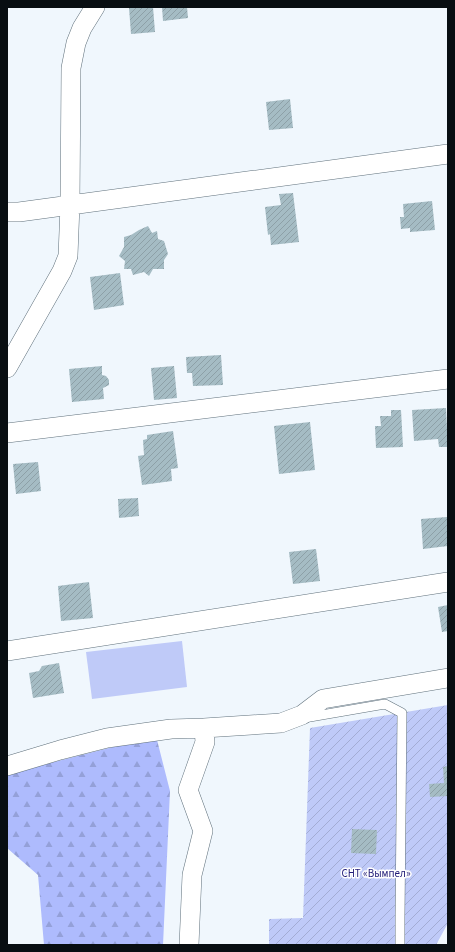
<svg xmlns="http://www.w3.org/2000/svg" width="455" height="952" font-family="'Source Sans 3',sans-serif">
<style>
.forest{fill:url(#forest-firs)}
.garden{fill:url(#garden-furrows)}
.pitch{fill:#bfcaf8}
.building{fill:url(#building-hatch)}
.lines{fill:none;stroke-linecap:round;stroke-linejoin:round}
.lane-casing{stroke:#60717c;stroke-width:10}
.street-casing{stroke:#60717c;stroke-width:20}
.lane{stroke:#fff;stroke-width:9}
.street{stroke:#fff;stroke-width:19}
.labels{text-anchor:middle;dominant-baseline:central;stroke-width:3;stroke-linejoin:round;paint-order:stroke}
.park-label{font-size:11px;fill:#201b77;stroke:#fff}
</style>
<defs>
<pattern id="forest-firs" width="22" height="20" patternUnits="userSpaceOnUse"><rect width="22" height="20" fill="#aebbfd"/><path d="M5 1l3.5 6h-7zM16 11l3.5 6h-7z" fill="#94a0d8"/></pattern>
<pattern id="garden-furrows" width="10" height="10" patternUnits="userSpaceOnUse"><rect width="10" height="10" fill="#bfcaf8"/><path d="M-1 1l2-2M0 10L10 0M9 11l2-2" fill="none" stroke="#a3acd4"/></pattern>
<pattern id="building-hatch" width="6" height="6" patternUnits="userSpaceOnUse"><rect width="6" height="6" fill="#a5bcc4"/><path d="M-1 1l2-2M0 6l6-6M5 7l2-2" fill="none" stroke="#8da0a7"/></pattern>
</defs>
<rect width="100%" height="100%" fill="#f0f7fd"/>
<path class="forest" d="M 156,736 L 170,791 L 163,945 L 44,945 L 38,875 L 7,848 L 7,774 Z"/>
<path class="garden" d="M 448,705 L 448,923 L 436,945 L 269,945 L 269,919 L 303,918 L 310,728 Z"/>
<path class="pitch" d="M 182,641 L 187,687 L 92,699 L 86,652 Z"/>
<path class="building" d="M 144,7 L 153,7 L 155,32 L 131,34 L 129,8 Z
M 162,7 L 187,7 L 188,18 L 163,21 Z
M 290,99 L 293,128 L 269,130 L 266,102 Z
M 293,193 L 299,242 L 271,245 L 270,234 L 268,235 L 265,207 L 281,205 L 279,194 Z
M 432,201 L 435,230 L 410,232 L 410,228 L 401,229 L 400,217 L 404,217 L 403,204 Z
M 148,226 L 152,233 L 157,231 L 158,239 L 164,241 L 168,254 L 164,260 L 164,269 L 153,269 L 149,276 L 144,272 L 133,275 L 131,269 L 124,269 L 125,261 L 119,256 L 124,247 L 124,237 L 131,235 L 139,230 Z
M 120,273 L 124,305 L 94,310 L 90,277 Z
M 221,355 L 223,385 L 193,386 L 192,373 L 187,373 L 186,357 Z
M 102,366 L 102,375 L 106,376 L 109,380 L 109,385 L 103,388 L 104,399 L 72,402 L 69,369 Z
M 174,366 L 177,398 L 154,400 L 151,368 Z
M 446,408 L 448,447 L 439,447 L 438,439 L 414,441 L 412,410 Z
M 391,410 L 401,410 L 403,447 L 376,448 L 375,426 L 381,426 L 380,416 L 391,416 Z
M 310,422 L 315,470 L 279,474 L 274,426 Z
M 173,431 L 178,468 L 171,469 L 172,481 L 142,485 L 138,456 L 144,455 L 143,440 L 147,439 L 147,435 Z
M 38,462 L 41,491 L 16,494 L 13,464 Z
M 138,498 L 139,516 L 119,518 L 118,499 Z
M 447,517 L 448,546 L 423,549 L 421,519 Z
M 316,549 L 320,581 L 293,584 L 289,552 Z
M 89,582 L 93,618 L 61,621 L 58,586 Z
M 448,605 L 448,631 L 442,632 L 438,607 Z
M 59,663 L 64,693 L 33,698 L 29,673 L 39,671 L 42,666 Z
M 448,766 L 448,796 L 430,797 L 429,784 L 444,783 L 443,767 Z
M 352,829 L 377,830 L 376,854 L 351,853 Z"/>
<g class="lines">
<g class="lane-casing">
<path id="lane" d="M 304,718 L 385,704 L 402,713 L 400,918 L 400,945"/>
</g>
<g class="street-casing">
<path id="street" d="M 7,212 L 19,212 L 448,154
M 7,368 L 62,271 L 68,256 L 70,205 L 71,68 L 76,43 L 82,28 L 95,7
M 7,433 L 448,379
M 7,651 L 448,582
M 7,766 L 60,750 L 107,738 L 171,729 L 204,728 L 281,723 L 302,715 L 323,699 L 448,678
M 189,945 L 192,875 L 203,831 L 188,790 L 205,742 L 204,728"/>
</g>
<use href="#lane" class="lane"/>
<use href="#street" class="street"/>
</g>
<g class="labels">
<g class="park-label">
<text x="376" y="873">СНТ «Вымпел»</text>
</g>
</g>
<rect width="455" height="952" fill="none" stroke="#080e12" stroke-width="16"/>
</svg>
